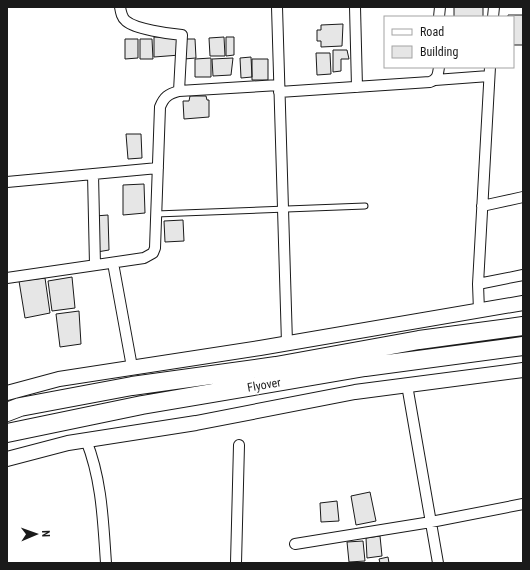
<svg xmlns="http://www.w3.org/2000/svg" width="530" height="570" font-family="'Roboto Condensed',sans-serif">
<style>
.building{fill:#e6e6e6;stroke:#1a1a1a}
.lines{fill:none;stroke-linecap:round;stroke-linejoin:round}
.lane-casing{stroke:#1a1a1a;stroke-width:7}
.street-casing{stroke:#1a1a1a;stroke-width:12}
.secondary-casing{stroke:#1a1a1a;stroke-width:16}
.highway-casing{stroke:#1a1a1a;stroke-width:20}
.lane{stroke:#fff;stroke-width:5}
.street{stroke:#fff;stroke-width:10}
.secondary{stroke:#fff;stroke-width:14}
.highway{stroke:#fff;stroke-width:18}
.labels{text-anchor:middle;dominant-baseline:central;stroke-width:3;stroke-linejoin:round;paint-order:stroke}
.street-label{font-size:12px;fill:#1a1a1a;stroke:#fff}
</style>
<rect width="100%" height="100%" fill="#fff"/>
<path class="building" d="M 454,7 L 483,7 L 483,17 L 454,17 Z
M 508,15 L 523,15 L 523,45 L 513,45 L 513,17 L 508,17 Z
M 343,24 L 342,46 L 321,47 L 321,41 L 317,41 L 317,30 L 321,30 L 321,25 Z
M 154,37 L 180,37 L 180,55 L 154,57 Z
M 224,37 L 225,56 L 210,56 L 209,38 Z
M 226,37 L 234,37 L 234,55 L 226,56 Z
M 125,39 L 138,39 L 138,58 L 125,59 Z
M 140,39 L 152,39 L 153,59 L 140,59 Z
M 183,39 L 195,39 L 196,58 L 184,59 Z
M 333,50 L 347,50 L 349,59 L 341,59 L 341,71 L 333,72 Z
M 316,53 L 330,53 L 331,74 L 317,75 Z
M 251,57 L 252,77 L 241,78 L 240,58 Z
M 211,58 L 211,77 L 195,77 L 195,59 Z
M 233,58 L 231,75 L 213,76 L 212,59 Z
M 252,59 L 268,59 L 268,80 L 252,80 Z
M 190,96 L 206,96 L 207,100 L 209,100 L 209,117 L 184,119 L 183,101 L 189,101 Z
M 126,134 L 141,134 L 142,158 L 128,159 Z
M 144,184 L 145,213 L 123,215 L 123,185 Z
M 108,215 L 109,250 L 97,252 L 95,216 Z
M 183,220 L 184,241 L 165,242 L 164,221 Z
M 72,277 L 75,308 L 52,311 L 48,281 Z
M 45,278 L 50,313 L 25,318 L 19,281 Z
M 79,311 L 81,344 L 60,347 L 56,314 Z
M 370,492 L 376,521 L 356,525 L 351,496 Z
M 337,501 L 339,521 L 321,522 L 320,503 Z
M 380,536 L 382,556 L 367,558 L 366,538 Z
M 363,541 L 365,561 L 349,562 L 347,542 Z
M 388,557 L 389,563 L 380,563 L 379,559 Z"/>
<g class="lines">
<g class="lane-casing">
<path id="lane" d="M 156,214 L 365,206"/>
</g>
<g class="street-casing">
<path id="street" d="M 120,7 C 121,13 122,18 126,21 C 135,29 169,34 182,35 L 179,91
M 277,7 L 287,343
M 355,7 L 357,87
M 439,17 L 440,7
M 493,17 L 494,7
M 435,80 L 489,76
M 279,92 L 430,82 C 438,79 438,74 439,67
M 93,174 L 95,265
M 7,182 L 158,168
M 482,206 L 523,197
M 113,263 L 132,367
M 7,278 L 144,258 L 153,253 L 155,248 L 160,107 C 164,97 168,94 179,91 L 279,85
M 478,284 L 523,275
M 479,311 L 478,284 L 490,67
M 407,385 L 438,563
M 86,440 C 102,480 103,521 106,563
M 295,544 L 431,522 L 523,504
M 236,563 L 239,445"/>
</g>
<g class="secondary-casing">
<path id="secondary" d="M 7,393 L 59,379 L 260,348 L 523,303
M 7,459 L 68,443 L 196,423 L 355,392 L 523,370"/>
</g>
<g class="highway-casing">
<path id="highway" d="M 7,412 L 20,407 L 132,386 L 276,366 L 419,340 L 523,326
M 7,433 L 142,405 L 365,367 L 523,346"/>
</g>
<use href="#lane" class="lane"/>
<use href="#street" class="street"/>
<use href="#secondary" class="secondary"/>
<use href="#highway" class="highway"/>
</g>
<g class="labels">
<g class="street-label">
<text transform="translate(264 385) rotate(-10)">Flyover</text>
</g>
</g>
<rect width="530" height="570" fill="none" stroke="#1a1a1a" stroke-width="16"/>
<rect x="384" y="16" width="130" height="52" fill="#ffffff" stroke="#a3a3a3"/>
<rect x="392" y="29" width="20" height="6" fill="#ffffff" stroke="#a3a3a3"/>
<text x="420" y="36" font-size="12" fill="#1a1a1a">Road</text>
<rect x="392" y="46" width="20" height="12" fill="#e6e6e6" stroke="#a3a3a3"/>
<text x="420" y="56" font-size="12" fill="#1a1a1a">Building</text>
<g transform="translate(36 534) rotate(88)" stroke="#ffffff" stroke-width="3" paint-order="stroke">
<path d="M0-3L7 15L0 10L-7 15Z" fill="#1a1a1a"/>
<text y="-6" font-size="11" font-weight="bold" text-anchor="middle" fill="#1a1a1a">N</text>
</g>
</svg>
